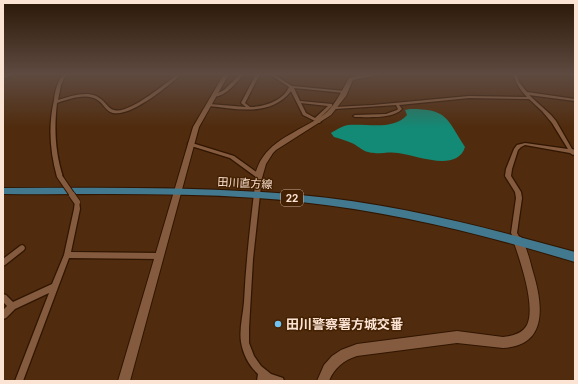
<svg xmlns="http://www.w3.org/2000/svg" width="578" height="384" font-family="Inter,'Noto Sans JP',sans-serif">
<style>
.water{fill:#128a76}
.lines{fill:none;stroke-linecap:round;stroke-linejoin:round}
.street-casing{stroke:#301501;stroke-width:2.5}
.secondary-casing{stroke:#301501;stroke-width:2}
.primary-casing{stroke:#301501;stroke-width:2}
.street{fill:#845b3e;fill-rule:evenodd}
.secondary{fill:#845b3e;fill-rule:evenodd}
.primary{fill:#42798f;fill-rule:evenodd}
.street-bridge-far1-casing{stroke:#301501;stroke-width:7;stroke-linecap:butt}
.street-bridge-casing{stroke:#301501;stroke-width:8;stroke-linecap:butt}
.street-bridge-far1{stroke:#845b3e;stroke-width:5}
.street-bridge{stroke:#845b3e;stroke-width:6}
.poi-dot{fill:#6fc2f4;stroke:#442102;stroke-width:1.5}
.labels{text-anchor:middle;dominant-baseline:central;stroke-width:3;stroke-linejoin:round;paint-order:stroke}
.shield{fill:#442102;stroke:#c5aa95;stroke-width:1}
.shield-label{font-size:10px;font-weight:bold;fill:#fce4d4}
.street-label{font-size:11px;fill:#fce4d4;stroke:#442102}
.near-poi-label{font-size:13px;font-weight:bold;fill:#fce4d4;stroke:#442102;text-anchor:start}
</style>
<rect width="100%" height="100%" fill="#502b0d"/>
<path class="water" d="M 410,109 C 448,109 446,118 465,147 C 457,173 416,155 398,153 C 388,151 377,155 368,152 C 363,151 359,147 354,144 C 348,141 341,139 334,137 L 331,133 C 336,130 342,126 348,125 C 367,123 393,131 407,115 L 405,110 Z"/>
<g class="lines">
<g class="street-casing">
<path id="street" d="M 8,74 L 13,74 L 3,79 L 3,77 Z
M 63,74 L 66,74 L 61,85 L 58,100 C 72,96 90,89 102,100 C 106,103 109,109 114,110 C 128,115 166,83 178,74 L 182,74 C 168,86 131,117 113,113 C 107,112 104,105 99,101 C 87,92 70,99 57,103 C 54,128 55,152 63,177 L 60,179 L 57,177 C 50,152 48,126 54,100 C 55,91 57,83 63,74 Z
M 240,74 L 244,74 C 236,83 226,96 214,97 L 214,95 L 224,90 Z
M 256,74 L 260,74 L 245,103 L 250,107 C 264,107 283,101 289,87 L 269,74 L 273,74 L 292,86 L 345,91 L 347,92 L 345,93 L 294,88 L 300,101 L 332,104 L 332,106 L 318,120 L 321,122 L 319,123 L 303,115 L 291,91 C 271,117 237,109 209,106 L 207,105 L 209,104 L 246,107 L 241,103 ZM 301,103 L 328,106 L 315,118 L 306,113 Z
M 513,74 L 517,74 L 519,82 L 527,92 L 575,99 L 575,101 L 529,95 L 551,115 L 556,121 L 572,149 L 575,150 L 575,154 L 573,155 L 570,153 L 525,145 L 521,147 L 518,150 L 512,169 L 511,176 L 521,192 L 522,198 L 517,233 L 521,240 L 520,242 L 518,243 L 516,242 L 511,233 L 516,198 L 515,192 L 505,176 L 506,169 L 514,149 L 517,145 L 525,143 L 568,149 L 552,123 L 542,111 L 529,99 L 469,98 L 399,105 L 402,109 C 393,119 368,117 355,117 L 353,116 L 355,115 L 386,114 L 397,110 L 398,109 L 396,105 L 335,109 L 333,108 L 335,107 L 373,105 L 469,96 L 527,97 C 520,90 516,83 513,74 Z
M 188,143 L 192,143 L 234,156 L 262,176 L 253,259 L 249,328 L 249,343 L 254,356 L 261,366 L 271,374 L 283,378 L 284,381 L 268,381 L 265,380 L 265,381 L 257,381 L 258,374 C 249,366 243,354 241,342 C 239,329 243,315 244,302 C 246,260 251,218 256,177 L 230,158 L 188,145 Z
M 77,200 L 79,201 L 80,209 L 71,252 L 159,253 L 161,254 L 162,256 L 161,258 L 159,259 L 69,258 L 23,381 L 15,381 L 49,293 L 15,309 L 6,318 L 3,319 L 3,310 L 7,306 L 3,302 L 3,294 L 6,295 L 13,302 L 52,284 L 64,255 L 74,209 L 75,201 Z
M 22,245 L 24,246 L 25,248 L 24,250 L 5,265 L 3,266 L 3,259 L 20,246 Z"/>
</g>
<g class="secondary-casing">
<path id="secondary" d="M 224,74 L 229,74 L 199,127 L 130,381 L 118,381 L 193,127 Z
M 365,74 L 383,74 L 353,80 L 346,96 L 331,115 L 276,150 L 273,153 L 266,164 L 262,178 L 256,178 L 255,176 C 261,146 288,136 312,122 C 317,119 323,116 327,112 C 337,102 342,90 349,78 Z
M 518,236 L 521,237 C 527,248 530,261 533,272 C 543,305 548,346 503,348 L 457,343 L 357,356 C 344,360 334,368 329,381 L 317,381 L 324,365 L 332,356 L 341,350 L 357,344 L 457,331 L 503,337 C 512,336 522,334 527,325 C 536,306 520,260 513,240 L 515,237 Z"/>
</g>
<g class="primary-casing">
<path id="primary" d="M 3,188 C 102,188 201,186 300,195 C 393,203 485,227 575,252 L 575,262 C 485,235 395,212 301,202 C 203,191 102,195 3,194 Z"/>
</g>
<use href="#street" class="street"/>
<use href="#secondary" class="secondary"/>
<use href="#primary" class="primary"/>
<g class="street-bridge-far1-casing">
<path id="street-bridge-far1" d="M 60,177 L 73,196"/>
</g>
<g class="street-bridge-casing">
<path id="street-bridge" d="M 72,195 L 77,202"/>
</g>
<use href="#street-bridge-far1" class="street-bridge-far1"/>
<use href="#street-bridge" class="street-bridge"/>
</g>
<linearGradient id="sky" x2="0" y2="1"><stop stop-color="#2c1807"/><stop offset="0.58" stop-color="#5e4a40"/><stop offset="1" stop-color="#5e4a40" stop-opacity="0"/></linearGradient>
<rect width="578" height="128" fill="url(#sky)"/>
<circle class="poi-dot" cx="278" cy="324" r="4"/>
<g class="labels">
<rect class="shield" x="281" y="190" width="22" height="16" rx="3"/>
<g class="shield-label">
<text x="292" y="198">22</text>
</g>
<g class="street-label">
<text transform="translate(245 183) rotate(3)">田川直方線</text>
</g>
<g class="near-poi-label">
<text x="286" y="324">田川警察署方城交番</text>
</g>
</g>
<rect width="578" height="384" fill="none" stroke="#fce4d4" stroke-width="8"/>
</svg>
